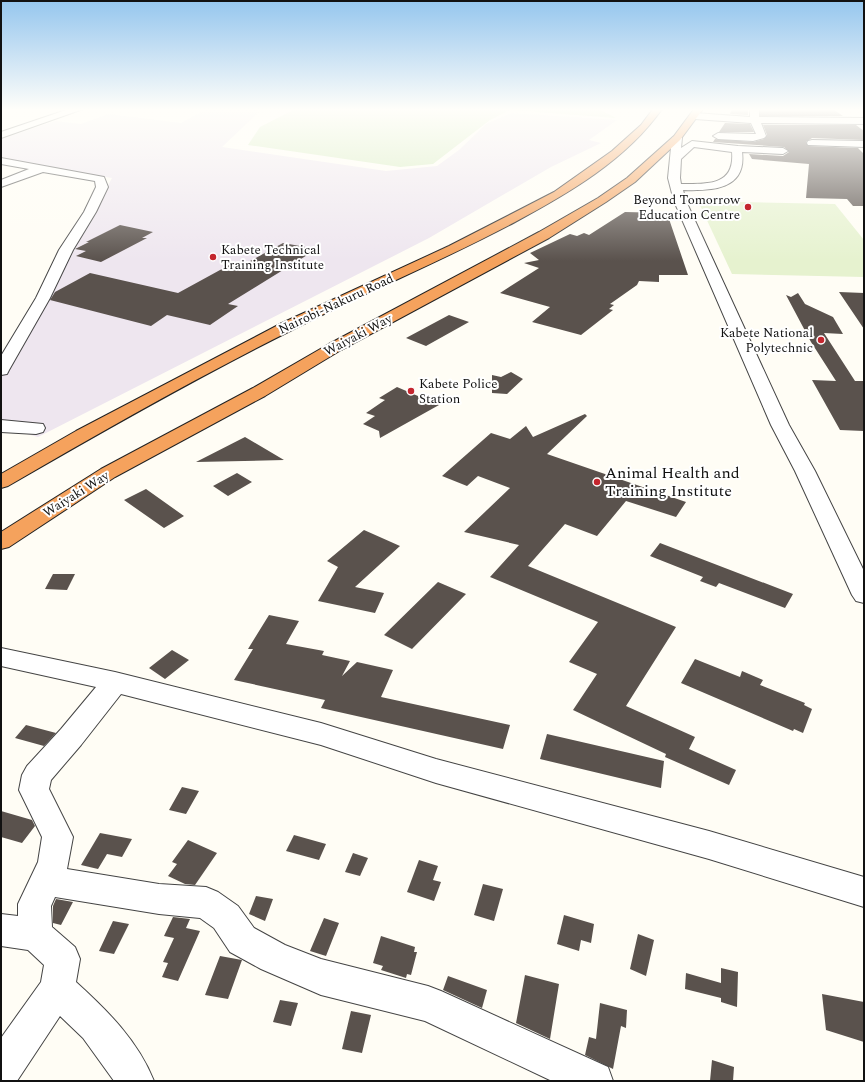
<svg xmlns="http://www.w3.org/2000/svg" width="865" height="1082" font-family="Spectral,serif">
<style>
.industrial{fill:#eee6ef}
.green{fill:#d5ebbd}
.pitch{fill:#e6f2cf}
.building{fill:#5a524d}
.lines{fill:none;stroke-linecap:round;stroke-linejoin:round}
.minor-casing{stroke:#444;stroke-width:2}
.highway-casing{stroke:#222;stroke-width:2}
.minor{fill:#fff;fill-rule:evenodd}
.highway{fill:#f5a25d;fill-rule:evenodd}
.poi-dot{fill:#c4262e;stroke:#fff;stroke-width:1.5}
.labels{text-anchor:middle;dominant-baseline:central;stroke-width:4;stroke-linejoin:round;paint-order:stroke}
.far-poi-label{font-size:13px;fill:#111;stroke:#fff;text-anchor:end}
.far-street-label{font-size:13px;fill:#111;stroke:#fff}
.poi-label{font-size:16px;fill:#111;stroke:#fff;text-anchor:start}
</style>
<rect width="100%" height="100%" fill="#fffdf5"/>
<path class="industrial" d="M 207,109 L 262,109 L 222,147 L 386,171 L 437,166 L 459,150 L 486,124 L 512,113 L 617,120 L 589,140 L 601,143 L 551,167 L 429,238 L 38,437 L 1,427 L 1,375 L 82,235 L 112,178 L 1,160 L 1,139 L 55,121 L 81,124 L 108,114 L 181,123 Z"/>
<path class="green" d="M 295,109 L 599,109 L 616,118 L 510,110 L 490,120 L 433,164 L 400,167 L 248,145 L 260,127 Z"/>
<path class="pitch" d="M 698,201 L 835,204 L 864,240 L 864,277 L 732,274 Z"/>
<path class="building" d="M 732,109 L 748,109 L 748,115 L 730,114 Z
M 760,109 L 833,109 L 843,116 L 760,116 Z
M 725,123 L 750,124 L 754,132 L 719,132 Z
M 763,125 L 856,125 L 864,131 L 864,140 L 812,138 L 806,142 L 808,146 L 858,148 L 864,154 L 864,206 L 853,206 L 847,199 L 806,198 L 809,164 L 752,159 L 749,154 L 783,156 L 789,152 L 784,147 L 713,142 L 715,139 L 753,142 L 764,139 L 767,135 Z
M 625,212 L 667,213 L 688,275 L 659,275 L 659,282 L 639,281 L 637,285 L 610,304 L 614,305 L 609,309 L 613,310 L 581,335 L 532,322 L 550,307 L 500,293 L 539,268 L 524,263 L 539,260 L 530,253 L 570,234 L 577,236 L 584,233 L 589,235 Z
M 120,225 L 153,232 L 142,238 L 147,238 L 101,262 L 76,256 L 86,251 L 75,249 L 89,242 L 86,242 Z
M 283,243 L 317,249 L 228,304 L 238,306 L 210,325 L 167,315 L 151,326 L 50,300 L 55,292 L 90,273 L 178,293 L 231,264 L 241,266 Z
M 839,292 L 864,293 L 864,329 Z
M 798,293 L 805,304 L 833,317 L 843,334 L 824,333 L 855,381 L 864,381 L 864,431 L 840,430 L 812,380 L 836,381 L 811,342 L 786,295 L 791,297 Z
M 449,315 L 469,322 L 426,346 L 406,338 Z
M 511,372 L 523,379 L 507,394 L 492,393 L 492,375 L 501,377 Z
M 397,387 L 439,405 L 380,438 L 379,431 L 363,424 L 375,416 L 366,413 L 385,400 L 379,398 Z
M 585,414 L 587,416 L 547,454 L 686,502 L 676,517 L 626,501 L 597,536 L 565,524 L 528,566 L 676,627 L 626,706 L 695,737 L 689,749 L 736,770 L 729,785 L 665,757 L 666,754 L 573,710 L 597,674 L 569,662 L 598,622 L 490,577 L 519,545 L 464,532 L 510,488 L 478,476 L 467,486 L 442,476 L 491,433 L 510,439 L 526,426 L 533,437 Z
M 245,437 L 284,460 L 196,462 Z
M 237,473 L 252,482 L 228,496 L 213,486 Z
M 146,489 L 184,516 L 164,528 L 124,500 Z
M 364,530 L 400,546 L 355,587 L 384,593 L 375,613 L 318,601 L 338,567 L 327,561 Z
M 660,543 L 793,594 L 785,608 L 719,583 L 716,587 L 700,581 L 703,577 L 650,556 Z
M 53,574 L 75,574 L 67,590 L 45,589 Z
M 438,582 L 466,594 L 412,649 L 384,635 Z
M 269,615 L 299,621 L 286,644 L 324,651 L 322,655 L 350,661 L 342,676 L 357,662 L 393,670 L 381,697 L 510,725 L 503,749 L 321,708 L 325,700 L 234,680 L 253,649 L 248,649 Z
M 172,650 L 189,660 L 165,679 L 149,668 Z
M 695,659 L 740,677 L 742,671 L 763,680 L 760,685 L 805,703 L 804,705 L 812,709 L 803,733 L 794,729 L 793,731 L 681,683 Z
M 26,725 L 56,733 L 44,746 L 15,738 Z
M 547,734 L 664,761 L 661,788 L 540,759 Z
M 182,787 L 199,791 L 186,814 L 169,810 Z
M 1,811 L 32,820 L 35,826 L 22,843 L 1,837 Z
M 100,833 L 132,839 L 122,857 L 107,854 L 98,869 L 81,865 Z
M 294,835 L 326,844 L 319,860 L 286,851 Z
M 188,840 L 217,853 L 195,885 L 185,884 L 168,876 L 177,864 L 172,862 Z
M 353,853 L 368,858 L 360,876 L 345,872 Z
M 419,860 L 438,866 L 433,880 L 441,882 L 434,901 L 407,892 Z
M 483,884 L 503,889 L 494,921 L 474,915 Z
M 256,896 L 273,899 L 265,921 L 249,914 Z
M 56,899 L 73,902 L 61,925 L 53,923 L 53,906 Z
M 564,915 L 594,924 L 591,943 L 581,940 L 579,951 L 557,944 Z
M 173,917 L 190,919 L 186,928 L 200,931 L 178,981 L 162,977 L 168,963 L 163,962 L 174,938 L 164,936 Z
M 324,918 L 339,923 L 326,956 L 310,951 Z
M 113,921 L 129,924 L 114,954 L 99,951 Z
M 638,934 L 654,940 L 646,976 L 630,969 Z
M 381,936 L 415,947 L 414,952 L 417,952 L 411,975 L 407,974 L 406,978 L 381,970 L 383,966 L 373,963 Z
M 220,956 L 242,960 L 228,999 L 205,995 Z
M 721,968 L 738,972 L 737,1007 L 721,1002 L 721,998 L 685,989 L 686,973 L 721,983 Z
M 525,975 L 559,984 L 550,1039 L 516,1023 Z
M 448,976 L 487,990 L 482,1008 L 443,990 Z
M 822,994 L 864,1002 L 864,1042 L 826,1030 Z
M 280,1000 L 298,1003 L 291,1026 L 273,1022 Z
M 600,1003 L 627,1010 L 626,1028 L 621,1026 L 613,1069 L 585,1055 L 589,1037 L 596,1039 Z
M 351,1011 L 371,1015 L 362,1053 L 342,1049 Z
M 712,1060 L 734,1067 L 733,1081 L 710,1081 Z"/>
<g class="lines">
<g class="minor-casing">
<path id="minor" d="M 69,109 L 83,109 L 1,138 L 1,132 Z
M 750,109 L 759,109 L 759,117 L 864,118 L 864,124 L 761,123 L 766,136 L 764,138 L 753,141 L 718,139 L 713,136 L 718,133 L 756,134 L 751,123 L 695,119 L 690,116 L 695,113 L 750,117 Z
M 677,135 L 682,138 L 681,148 L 692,141 L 738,146 L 783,148 L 788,151 L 783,154 L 742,152 C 747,190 711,191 683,190 L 686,201 L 789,425 L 815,471 L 864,571 L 864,603 L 856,601 L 852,595 L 795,471 L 771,425 L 674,201 L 668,178 L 672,138 ZM 694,147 L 732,152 C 735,186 707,184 681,184 L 680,178 L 681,159 Z
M 812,140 L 864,141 L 864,147 L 808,145 L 807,143 L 808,141 Z
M 1,158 L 104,177 L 108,187 L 96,212 L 73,250 L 50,298 L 9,370 L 7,374 L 1,375 L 1,356 L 36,298 L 59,250 L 84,212 L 96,187 L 95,181 L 43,172 L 1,187 L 1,180 L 29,169 L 1,164 Z
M 1,420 L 43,424 L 45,428 L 43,432 L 36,434 L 1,432 Z
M 1,648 L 115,672 L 321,723 L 436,759 L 709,831 L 864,877 L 864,907 L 709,859 L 436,783 L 321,745 L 121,694 L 81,745 L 51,780 L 49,789 L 73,837 L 67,869 L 159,884 L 206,887 L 218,892 L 238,906 L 254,928 L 285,945 L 321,959 L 428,986 L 441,991 L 608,1067 L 613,1081 L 552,1081 L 425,1021 L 321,995 L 261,969 L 230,952 L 214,928 L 200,918 L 159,914 L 55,897 L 51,906 L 52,927 L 75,947 L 80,959 L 76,982 C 108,1011 138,1041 154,1081 L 114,1081 L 83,1038 L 60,1016 L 17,1081 L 1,1081 L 1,1038 L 41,982 L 44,965 L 28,950 L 1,946 L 1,914 L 18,916 L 18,904 L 38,862 L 42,837 L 19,790 L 22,775 L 27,766 L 61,729 L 96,687 L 1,666 Z"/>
</g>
<g class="highway-casing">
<path id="highway" d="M 653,109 L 662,109 C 626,160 569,193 515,222 C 442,261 366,292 292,330 C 196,378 101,432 8,486 L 1,488 L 1,474 L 76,431 L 282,323 L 449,246 L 554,192 L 612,151 L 641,125 Z
M 694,109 L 703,109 L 680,140 L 635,182 L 606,202 L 549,238 L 341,350 L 265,396 L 115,477 L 9,547 L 1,549 L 1,532 L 101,469 L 253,388 L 329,344 L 539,232 L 598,198 L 627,178 L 674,136 Z"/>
</g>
<use href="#minor" class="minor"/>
<use href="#highway" class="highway"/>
</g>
<linearGradient id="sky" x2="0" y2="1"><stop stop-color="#95c6ee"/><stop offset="0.42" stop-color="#fffefa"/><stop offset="1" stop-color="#fffefa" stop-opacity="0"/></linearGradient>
<rect width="865" height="261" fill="url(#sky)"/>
<g class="poi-dot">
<circle cx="748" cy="207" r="4"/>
<circle cx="213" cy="257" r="4"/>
<circle cx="821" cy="340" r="4"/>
<circle cx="411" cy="391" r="4"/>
<circle cx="597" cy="482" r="4"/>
</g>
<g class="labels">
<g class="far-poi-label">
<text x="740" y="200">Beyond Tomorrow<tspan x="740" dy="15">Education Centre</tspan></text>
<text x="221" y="250" text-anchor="start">Kabete Technical<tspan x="221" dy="15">Training Institute</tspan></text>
<text x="813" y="333">Kabete National<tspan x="813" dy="15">Polytechnic</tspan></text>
<text x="419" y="384" text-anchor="start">Kabete Police<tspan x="419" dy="15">Station</tspan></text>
</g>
<g class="far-street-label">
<text transform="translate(336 304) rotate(-25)">Nairobi-Nakuru Road</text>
<text transform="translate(358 335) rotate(-28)">Waiyaki Way</text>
<text transform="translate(76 494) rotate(-32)">Waiyaki Way</text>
</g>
<g class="poi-label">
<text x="605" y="473">Animal Health and<tspan x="605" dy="18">Training Institute</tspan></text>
</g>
</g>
<rect width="865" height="1082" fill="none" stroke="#111111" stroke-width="4"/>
</svg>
